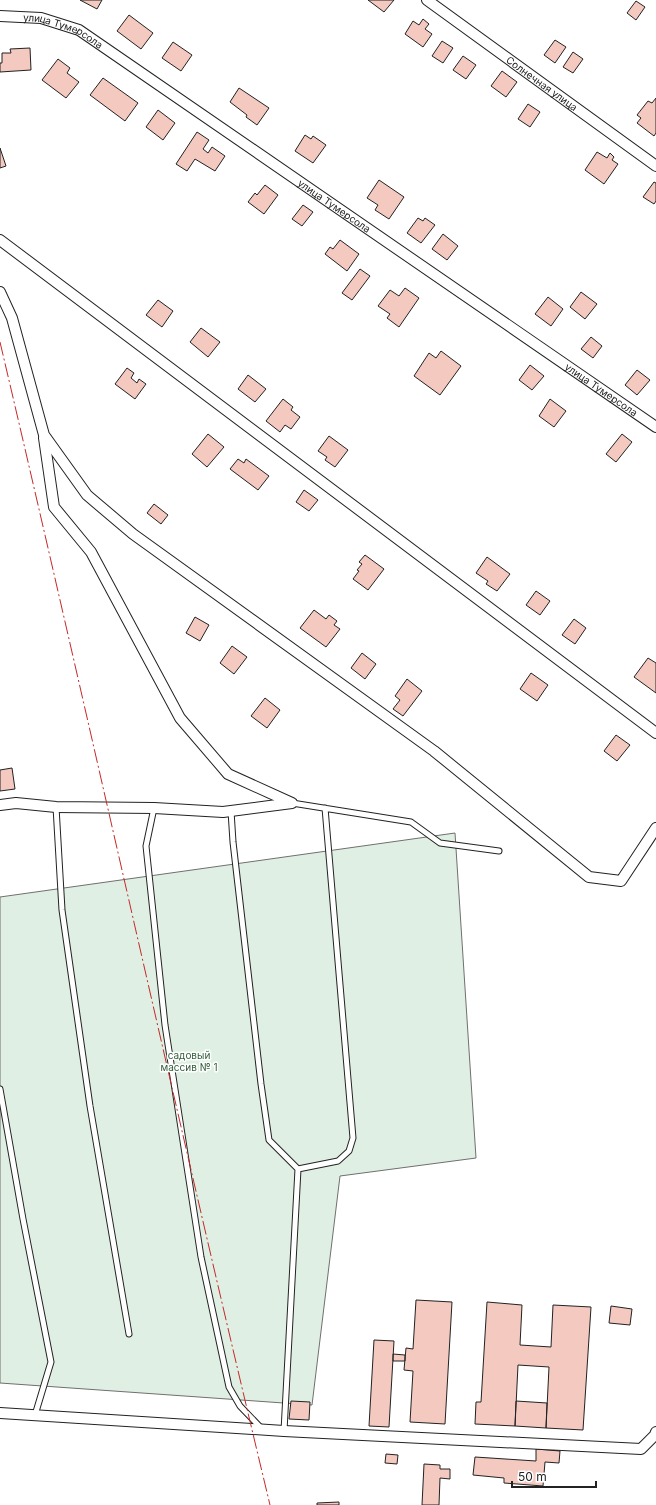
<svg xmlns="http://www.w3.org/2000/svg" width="656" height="1505" font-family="Inter,sans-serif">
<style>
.green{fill:#e0efe3;stroke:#6f6f6f}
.building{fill:#f3c9c0;stroke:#222}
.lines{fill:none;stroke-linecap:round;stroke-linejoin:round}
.lane-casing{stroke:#222;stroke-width:7}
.street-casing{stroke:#222;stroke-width:12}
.lane{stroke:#fff;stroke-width:5}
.street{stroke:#fff;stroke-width:10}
.power{stroke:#c62828;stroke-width:1;stroke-dasharray:14 3 2 3;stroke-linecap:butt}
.labels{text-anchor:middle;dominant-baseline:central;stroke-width:3;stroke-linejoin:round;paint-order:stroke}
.street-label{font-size:10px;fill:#222;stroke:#fff}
.park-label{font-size:10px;fill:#2f5e38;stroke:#fff}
</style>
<rect width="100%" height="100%" fill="#fff"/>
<path class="green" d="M 455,833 L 476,1158 L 340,1176 L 312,1405 L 0,1383 L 0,897 Z"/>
<path class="building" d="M 80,0 L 102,0 L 97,9 Z
M 368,0 L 394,0 L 384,12 Z
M 636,1 L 645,7 L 636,20 L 627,13 Z
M 129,15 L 153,33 L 141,49 L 117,31 Z
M 423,19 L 429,24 L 425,29 L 432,34 L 423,47 L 405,34 L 413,21 L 419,25 Z
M 555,40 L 566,47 L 555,63 L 544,55 Z
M 442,41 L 453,48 L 443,63 L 432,56 Z
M 173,42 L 192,55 L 181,71 L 162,58 Z
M 30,48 L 31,70 L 0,72 L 0,63 L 2,63 L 2,53 L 11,53 L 10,49 Z
M 573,52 L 583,59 L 573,73 L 563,67 Z
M 463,56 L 476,65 L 466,79 L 453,70 Z
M 58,59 L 70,68 L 67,73 L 79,82 L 66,98 L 42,80 Z
M 502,71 L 517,82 L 506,97 L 491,86 Z
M 103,78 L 138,103 L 125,121 L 90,95 Z
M 239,88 L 269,108 L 257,125 L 246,117 L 247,115 L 230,102 Z
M 656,98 L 656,133 L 654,136 L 637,123 L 641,118 L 637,115 L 648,101 L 652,103 Z
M 528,104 L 540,112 L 530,127 L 518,119 Z
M 158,110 L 175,123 L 163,140 L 146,127 Z
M 197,132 L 209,140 L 203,149 L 208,153 L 212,147 L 225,156 L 215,171 L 195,159 L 187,171 L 176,164 Z
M 305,135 L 311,139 L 313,136 L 326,145 L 313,163 L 295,151 Z
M 0,148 L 6,166 L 0,168 Z
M 597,152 L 607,158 L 610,153 L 614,157 L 612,160 L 618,164 L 604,184 L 585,170 Z
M 379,180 L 404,197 L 389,219 L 375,210 L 378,205 L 367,198 Z
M 654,182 L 656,183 L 656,201 L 654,204 L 643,197 Z
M 265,185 L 278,195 L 264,214 L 248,202 L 255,193 L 257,195 Z
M 303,205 L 313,212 L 302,226 L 292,219 Z
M 418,218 L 423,221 L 425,218 L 435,225 L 421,243 L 407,233 Z
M 443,234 L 458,246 L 447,260 L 432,249 Z
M 340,240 L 359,254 L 347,271 L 325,254 L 330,247 L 333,249 Z
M 360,269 L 370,276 L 352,300 L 342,293 Z
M 405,288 L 419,298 L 399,327 L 387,318 L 390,314 L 378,306 L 390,290 L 399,296 Z
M 581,292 L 597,304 L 585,319 L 570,307 Z
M 548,297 L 563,309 L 551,326 L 535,314 Z
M 158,300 L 173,311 L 162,327 L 146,315 Z
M 201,328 L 220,342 L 208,357 L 190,342 Z
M 591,337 L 602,346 L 593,358 L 581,349 Z
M 441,351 L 461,366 L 440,395 L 414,376 L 429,353 L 436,358 Z
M 530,365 L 544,376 L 532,390 L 519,380 Z
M 127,368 L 134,373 L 131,378 L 137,383 L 139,379 L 146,384 L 135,399 L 115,384 Z
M 637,370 L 650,380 L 637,395 L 625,385 Z
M 248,375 L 266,389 L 255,402 L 238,389 Z
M 283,399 L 293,407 L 291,410 L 300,417 L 291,429 L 285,425 L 280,432 L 266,421 Z
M 550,399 L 566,411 L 554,427 L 539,416 Z
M 208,434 L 224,447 L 207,467 L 192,454 Z
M 622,434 L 632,442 L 616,462 L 606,454 Z
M 329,436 L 348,450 L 335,467 L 325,460 L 327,457 L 318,451 Z
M 238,459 L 244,463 L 246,459 L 269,476 L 258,490 L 230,469 Z
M 304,490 L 318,500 L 309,511 L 296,502 Z
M 154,504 L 168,515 L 161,524 L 147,513 Z
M 365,555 L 384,569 L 368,590 L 353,579 L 359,571 L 357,570 L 362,564 L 359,562 Z
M 487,557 L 510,574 L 497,591 L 486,584 L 488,581 L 476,573 Z
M 536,591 L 550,601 L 540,615 L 526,605 Z
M 314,610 L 326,619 L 329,615 L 337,621 L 334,625 L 340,629 L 326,647 L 300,628 Z
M 195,617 L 209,625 L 200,641 L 186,633 Z
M 574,619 L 586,628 L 575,644 L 562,635 Z
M 232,646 L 247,657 L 234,674 L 220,663 Z
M 362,653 L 376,664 L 365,679 L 351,668 Z
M 648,658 L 656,663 L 656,693 L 634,677 Z
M 531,673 L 548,685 L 537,701 L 520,689 Z
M 407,679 L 422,691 L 403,716 L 393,709 L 400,700 L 395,696 Z
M 265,698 L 280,710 L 267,728 L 251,716 Z
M 616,735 L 630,745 L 617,761 L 604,751 Z
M 12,768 L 15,789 L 0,791 L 0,770 Z
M 416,1300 L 452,1302 L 445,1424 L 410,1422 L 413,1371 L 404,1370 L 406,1348 L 413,1349 Z
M 487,1302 L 522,1305 L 520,1345 L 551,1347 L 553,1305 L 591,1307 L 583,1430 L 546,1428 L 549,1367 L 518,1365 L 515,1426 L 475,1424 L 476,1402 L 481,1402 Z
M 611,1306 L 632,1309 L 630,1325 L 609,1323 Z
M 374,1340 L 394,1341 L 389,1427 L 369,1426 Z
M 393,1354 L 405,1355 L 405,1361 L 393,1361 Z
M 291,1401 L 310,1402 L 309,1420 L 289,1419 Z
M 516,1401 L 547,1403 L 546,1428 L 515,1426 Z
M 536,1449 L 560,1451 L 559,1463 L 545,1462 L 543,1486 L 504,1483 L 504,1478 L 473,1475 L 475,1457 L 536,1461 Z
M 386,1454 L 398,1455 L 397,1464 L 385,1463 Z
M 424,1464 L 440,1465 L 440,1469 L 450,1469 L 450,1479 L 440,1478 L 439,1505 L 422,1505 Z
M 339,1502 L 339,1505 L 317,1505 L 317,1503 Z"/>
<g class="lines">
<g class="lane-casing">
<path id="lane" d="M 292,803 L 411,822 L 440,843 L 499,851
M 56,807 L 62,910 L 90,1106 L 129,1334
M 154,808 L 146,846 L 165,1025 L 201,1257 L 229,1387 L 240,1406 L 262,1429
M 231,811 L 233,842 L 261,1084 L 269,1140 L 298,1169 L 338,1161 L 349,1151 L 353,1138 L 325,808
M 0,1089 L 23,1219 L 51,1362 L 35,1415
M 284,1431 L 298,1169"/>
</g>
<g class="street-casing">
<g id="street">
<path id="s1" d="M 427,0 L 656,166"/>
<path id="s2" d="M 0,16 L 41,18 L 79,30 L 656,427"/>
<path d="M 0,240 L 656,733"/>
<path d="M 0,292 L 12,318 L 44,435 L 87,495 L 133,534 L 434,751 L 589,877 L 621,881 L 656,828"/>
<path d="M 0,805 L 16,803 L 56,807 L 154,808 L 223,812 L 292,803 L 228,774 L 180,718 L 91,552 L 54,507 L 44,438"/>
<path d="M 0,1413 L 284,1431 L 641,1449 L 655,1435 L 656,1432"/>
</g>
</g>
<use href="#lane" class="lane"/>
<use href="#street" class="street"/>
<path class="power" d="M 0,342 C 91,729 177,1118 270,1505"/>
</g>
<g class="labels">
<g class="street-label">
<text stroke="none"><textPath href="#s2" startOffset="66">улица Тумерсола</textPath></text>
<text stroke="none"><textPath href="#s1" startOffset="142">Солнечная улица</textPath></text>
<text stroke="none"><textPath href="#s2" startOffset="391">улица Тумерсола</textPath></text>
<text stroke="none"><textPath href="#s2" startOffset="715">улица Тумерсола</textPath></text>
</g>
<g class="park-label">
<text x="189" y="1055">садовый<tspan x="189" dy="12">массив № 1</tspan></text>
</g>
</g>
<path d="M512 1481v6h84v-6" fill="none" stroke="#222222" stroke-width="2"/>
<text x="518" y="1481" font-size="12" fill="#222222" stroke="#ffffff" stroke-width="3" paint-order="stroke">50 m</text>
</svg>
